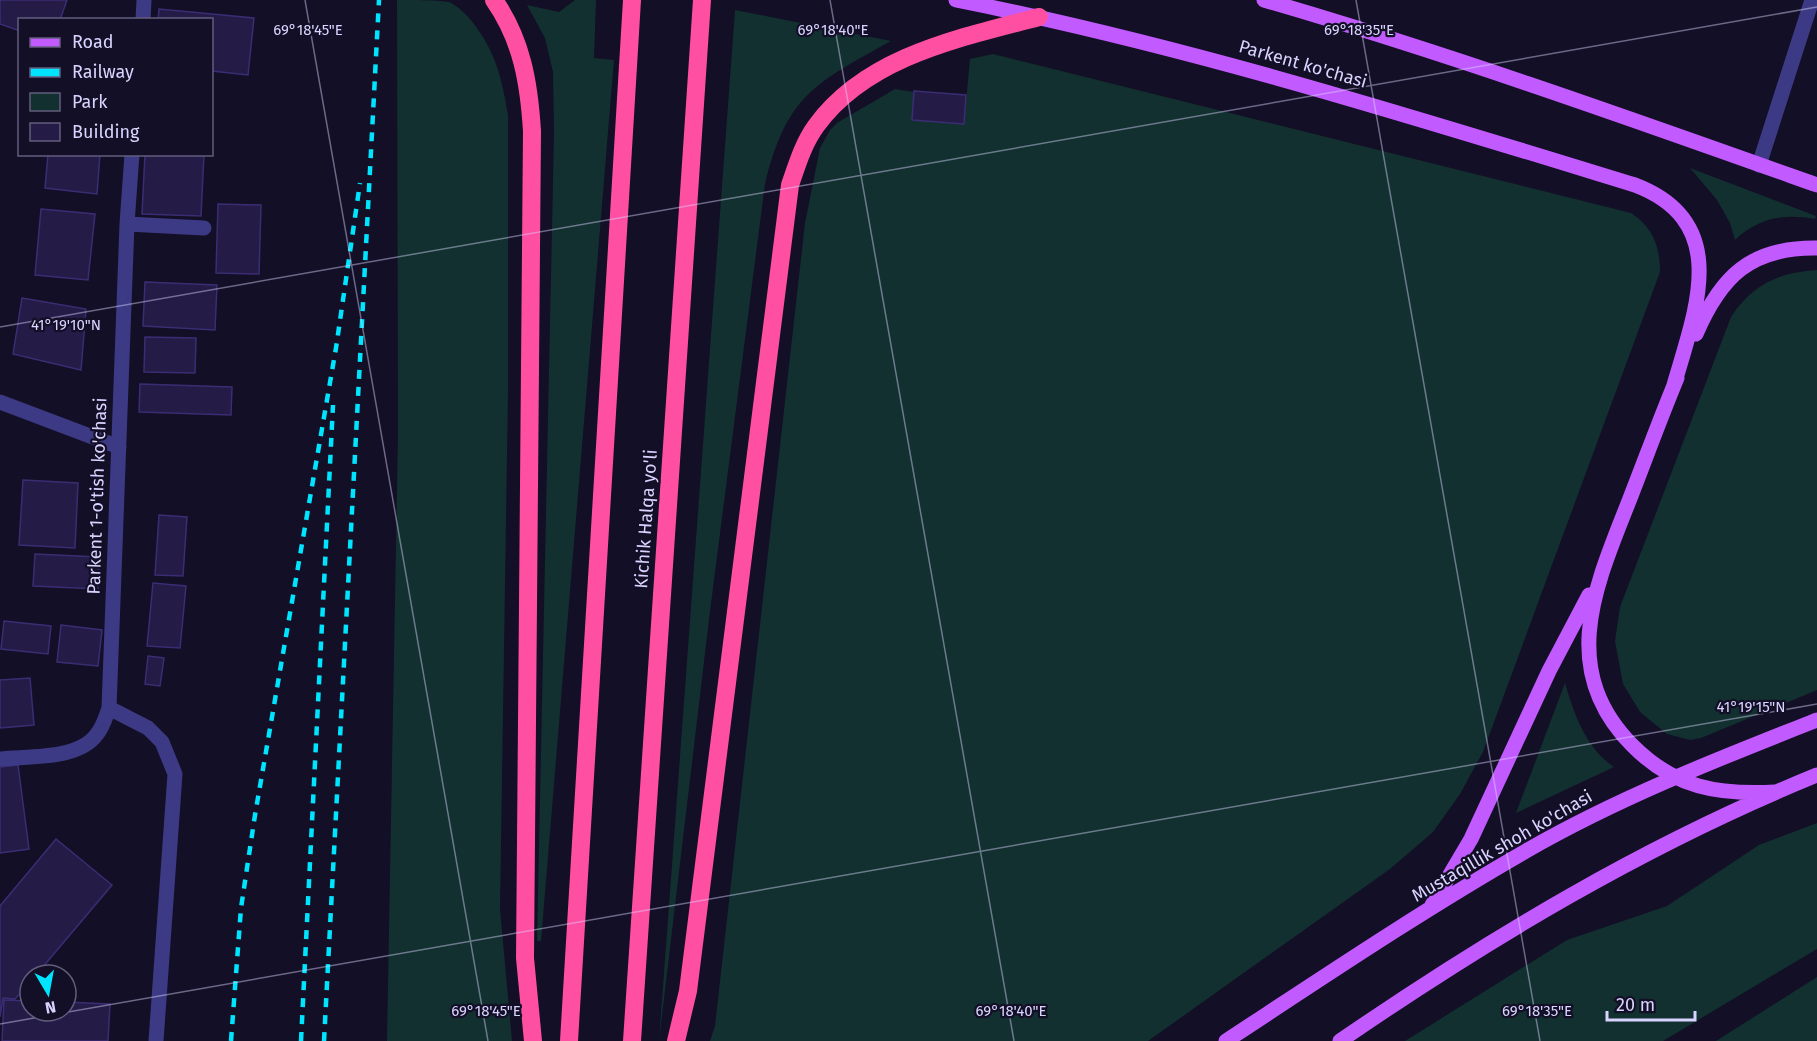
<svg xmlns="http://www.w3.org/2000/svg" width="1817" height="1041" font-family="'Fira Sans',sans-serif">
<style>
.green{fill:#12302f}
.building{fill:#241b47;stroke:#3b2d73;stroke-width:1.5}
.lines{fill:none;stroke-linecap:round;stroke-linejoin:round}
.minor{stroke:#3d3a85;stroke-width:15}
.major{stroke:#c25bff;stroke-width:15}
.highway{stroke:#ff4fa3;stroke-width:18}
.rail{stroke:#00e5ff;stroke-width:4.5;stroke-dasharray:9 8;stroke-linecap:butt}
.ticks{fill:none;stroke:#d9d4ff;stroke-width:1.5;stroke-opacity:0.45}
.labels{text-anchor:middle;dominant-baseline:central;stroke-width:4.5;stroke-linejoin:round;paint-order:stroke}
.street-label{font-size:18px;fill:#d9d4ff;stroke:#130f26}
.ticks-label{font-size:15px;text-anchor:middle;fill:#d9d4ff;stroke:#130f26;stroke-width:4.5;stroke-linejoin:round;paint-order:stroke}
</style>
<rect width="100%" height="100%" fill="#130f26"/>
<path class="green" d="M 397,0 C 414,0 434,0 449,2 C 458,6 468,16 474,24 C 496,53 502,79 508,115 L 508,389 L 500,909 L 512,1041 L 387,1041 L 398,433 Z
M 575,0 L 596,0 L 594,58 L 614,60 L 541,941 L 537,941 L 554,133 L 553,72 L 545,38 L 527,5 L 559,12 Z
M 735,10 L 891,41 C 816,83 787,94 765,184 L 710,611 L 659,1041 Z
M 993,54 L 1631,213 C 1653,227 1660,247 1660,272 L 1483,752 L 1460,794 L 1433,832 L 1390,869 L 1148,1041 L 710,1041 L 715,1026 L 805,223 L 820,148 L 830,130 L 837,123 L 895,89 L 914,92 L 912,120 L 964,124 L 970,59 Z
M 1690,168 L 1816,216 L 1815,219 C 1784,213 1758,218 1735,240 L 1730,223 L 1717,200 Z
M 1817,270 L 1817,690 L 1701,738 L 1690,740 L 1667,734 L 1640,712 L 1623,684 L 1615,641 L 1620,607 L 1731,317 C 1752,285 1779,272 1817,270 Z
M 1565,683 C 1574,714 1586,748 1614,767 L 1516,813 Z
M 1817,823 L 1817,949 L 1663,1041 L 1405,1041 L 1567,940 L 1667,906 L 1759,845 Z
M 1817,977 L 1817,1041 L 1716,1041 Z"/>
<path class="building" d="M 0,0 L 67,0 L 60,20 L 20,20 L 20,31 L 0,24 Z
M 159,9 L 254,18 L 248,75 L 212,71 L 212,20 L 158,20 Z
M 914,91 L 966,95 L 964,124 L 912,120 Z
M 48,154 L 100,154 L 97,194 L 45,188 Z
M 145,154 L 204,154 L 201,216 L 142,214 Z
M 218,204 L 261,205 L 259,274 L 216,273 Z
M 41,209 L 95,214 L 88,280 L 35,275 Z
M 145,282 L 217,285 L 215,330 L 143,326 Z
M 22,298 L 86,309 L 81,370 L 13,354 Z
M 145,337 L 196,338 L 195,373 L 144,372 Z
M 140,384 L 232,387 L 231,415 L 139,412 Z
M 23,480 L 78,483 L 75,548 L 19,545 Z
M 159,515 L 187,517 L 183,576 L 155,575 Z
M 35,554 L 99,557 L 98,589 L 33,586 Z
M 153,583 L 186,586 L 180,648 L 147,646 Z
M 4,621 L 51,626 L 48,654 L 1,649 Z
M 61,625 L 102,630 L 98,666 L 57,662 Z
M 148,656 L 164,658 L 160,686 L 145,684 Z
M 30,678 L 34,725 L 0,728 L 0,680 Z
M 18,765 L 29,849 L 0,853 L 0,767 Z
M 56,839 L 112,885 L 36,975 L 30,975 L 30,982 L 15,999 L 3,998 L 0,1017 L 0,906 Z
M 4,1000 L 30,1001 L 30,1011 L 66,1011 L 66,1002 L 110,1004 L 108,1041 L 2,1041 Z"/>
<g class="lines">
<path class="minor" d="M 143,20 L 144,0
M 1759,165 L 1812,0
M 127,224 L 204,228
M 0,402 L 119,447
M 109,708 L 148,728 L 162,742 L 175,774 L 156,1041
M 0,759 C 29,756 79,760 97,734 C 103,727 106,716 109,708 L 127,224 L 132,154"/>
<path class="major" d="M 956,0 C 1187,46 1410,116 1635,185 C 1732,222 1696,309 1674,385
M 1264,0 C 1450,54 1634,120 1817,185
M 1696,334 C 1721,276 1751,247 1817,248
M 1677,378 C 1660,419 1645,460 1629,501 C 1595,587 1557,670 1633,746 C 1675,788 1718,795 1775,792
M 1432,905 L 1471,839 L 1549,671 L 1589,595
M 1226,1041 C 1325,976 1423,910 1526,851 C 1618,798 1718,759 1817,720
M 1340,1041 C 1490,938 1647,844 1817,775"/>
<path class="highway" d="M 494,0 C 522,40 529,83 532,131 L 525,958 L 533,1041
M 569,1041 L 632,0
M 632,1041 L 702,0
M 676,1041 L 688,991 L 790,185 C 797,165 803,144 816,126 C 867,56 960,38 1039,17"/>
<path class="rail" d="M 231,1041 L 241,908 L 255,815 L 336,348 L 360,183
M 301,1041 L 333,405
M 324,1041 L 379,0"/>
</g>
<path class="ticks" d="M 305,0 L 488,1041M 830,0 L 1014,1041M 1356,0 L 1540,1041M 0,327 L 1817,7M 0,1024 L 1817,704"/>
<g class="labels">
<g class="street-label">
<text transform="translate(1303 64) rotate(16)">Parkent ko'chasi</text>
<text transform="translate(97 496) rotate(-88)">Parkent 1-o'tish ko'chasi</text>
<text transform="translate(646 519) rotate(-86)">Kichik Halqa yo'li</text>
<text transform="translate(1502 846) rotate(-30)">Mustaqillik shoh ko'chasi</text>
</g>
</g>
<g class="ticks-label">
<text x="308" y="35">69°18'45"E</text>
<text x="833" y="35">69°18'40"E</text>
<text x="1359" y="35">69°18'35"E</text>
<text x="66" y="330">41°19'10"N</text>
<text x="1751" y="712">41°19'15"N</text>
<text x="486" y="1016">69°18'45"E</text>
<text x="1011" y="1016">69°18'40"E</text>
<text x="1537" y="1016">69°18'35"E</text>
</g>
<rect x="18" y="18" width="195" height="138" fill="#130f26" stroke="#625e7d" stroke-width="1.5"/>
<rect x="30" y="38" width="30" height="9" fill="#c25bff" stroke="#625e7d" stroke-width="1.5"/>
<text x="72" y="48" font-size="18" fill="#d9d4ff">Road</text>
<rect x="30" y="68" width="30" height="9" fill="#00e5ff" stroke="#625e7d" stroke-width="1.5"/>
<text x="72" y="78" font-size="18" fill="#d9d4ff">Railway</text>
<rect x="30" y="93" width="30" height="18" fill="#12302f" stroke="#625e7d" stroke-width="1.5"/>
<text x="72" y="108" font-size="18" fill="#d9d4ff">Park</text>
<rect x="30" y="123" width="30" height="18" fill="#241b47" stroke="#625e7d" stroke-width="1.5"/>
<text x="72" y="138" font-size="18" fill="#d9d4ff">Building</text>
<g transform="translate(48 993) rotate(170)"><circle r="28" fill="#130f26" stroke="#625e7d" stroke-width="1.5"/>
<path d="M0-4.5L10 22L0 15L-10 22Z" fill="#00e5ff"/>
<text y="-9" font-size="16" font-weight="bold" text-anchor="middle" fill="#d9d4ff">N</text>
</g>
<path d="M1607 1011v9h88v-9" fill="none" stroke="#d9d4ff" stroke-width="3"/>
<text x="1616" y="1011" font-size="18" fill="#d9d4ff" stroke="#130f26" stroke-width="4.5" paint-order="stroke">20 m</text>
</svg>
